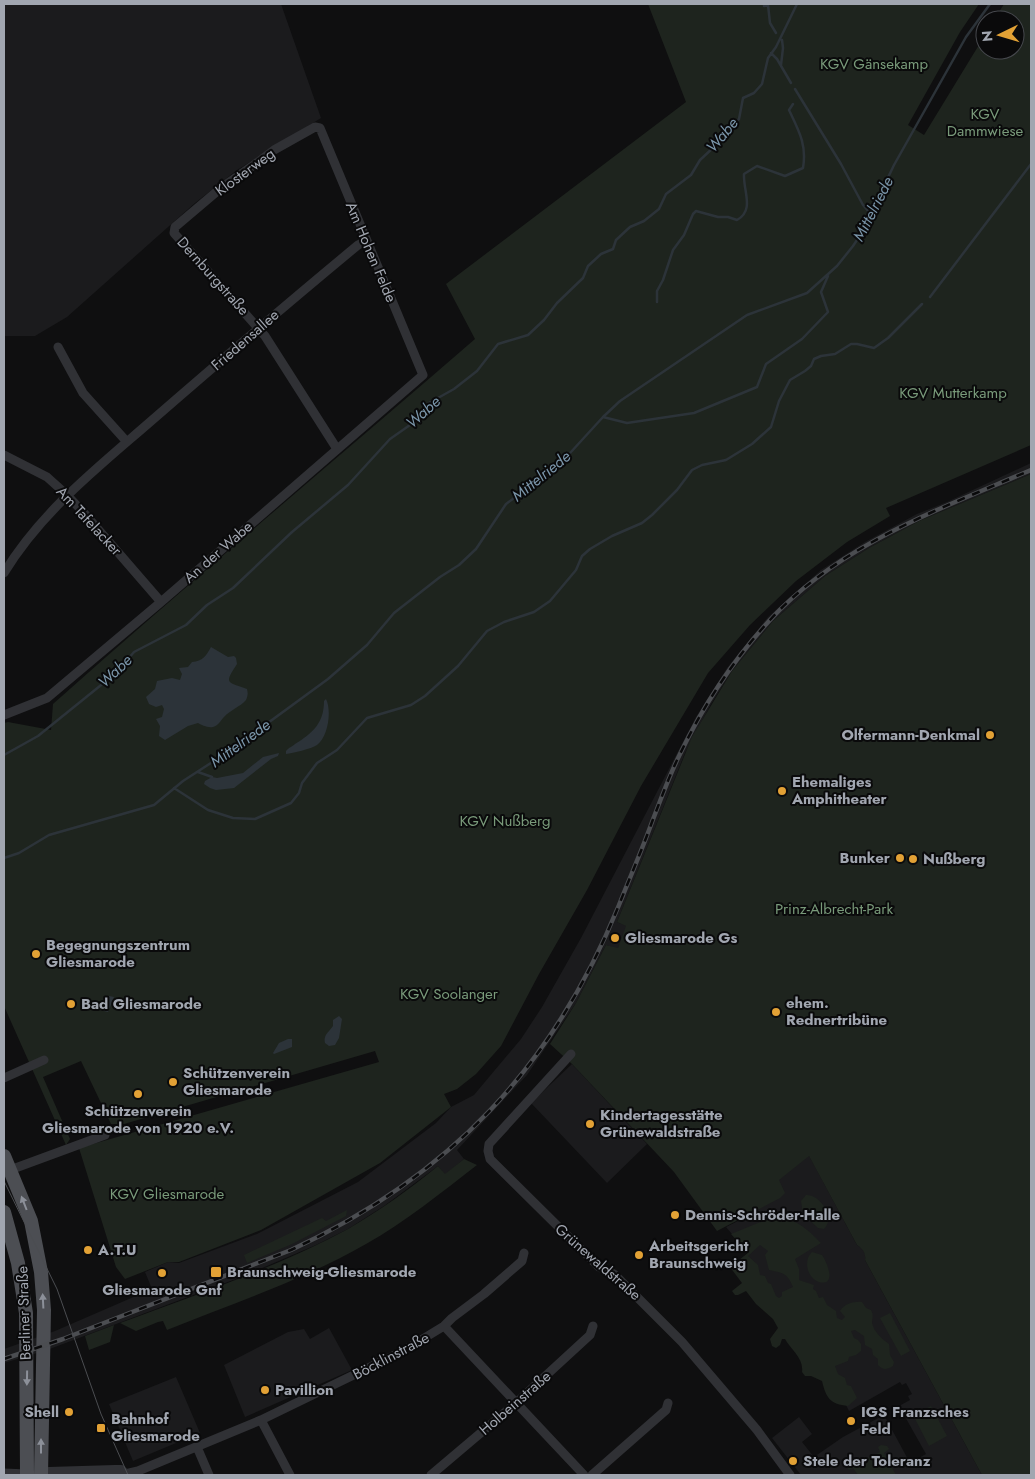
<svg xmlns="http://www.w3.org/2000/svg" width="1035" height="1479" font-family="Jost,sans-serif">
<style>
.built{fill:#1b1b1d}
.green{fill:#1e241e;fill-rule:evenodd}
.water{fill:#2c3339}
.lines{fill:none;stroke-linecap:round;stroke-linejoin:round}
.stream{stroke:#2c3339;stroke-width:2.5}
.minor{stroke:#303135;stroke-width:9}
.tertiary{stroke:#303135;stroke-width:10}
.primary{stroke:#4c4e53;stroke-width:14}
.tram{stroke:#4b4d51;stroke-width:1}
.rail-casing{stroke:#4b4d51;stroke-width:4.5}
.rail{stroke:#0a0a0b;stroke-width:2.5;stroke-dasharray:8;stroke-linecap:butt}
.oneway{fill:#8c9099}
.poi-dot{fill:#e2a135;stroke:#0a0a0b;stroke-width:2}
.labels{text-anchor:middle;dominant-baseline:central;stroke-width:4;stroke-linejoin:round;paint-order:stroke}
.park-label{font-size:15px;fill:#799a7a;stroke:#0a0a0b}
.street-label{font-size:15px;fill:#a1a6b0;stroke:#0a0a0b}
.poi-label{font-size:15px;font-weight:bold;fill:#a1a6b0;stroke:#0a0a0b;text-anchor:start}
.water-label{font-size:16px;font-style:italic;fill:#7a95a9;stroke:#0a0a0b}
</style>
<rect width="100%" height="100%" fill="#0f0f10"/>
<path class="built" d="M 4,4 L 281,4 L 321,118 L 237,170 L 195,203 L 67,317 L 35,336 L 4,336 Z
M 1031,463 L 1031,474 L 919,521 L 869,548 L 825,576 L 773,621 L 732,671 L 711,704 L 685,753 L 617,922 L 627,926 L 618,949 L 606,945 L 576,1003 L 527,1075 L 457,1150 L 464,1159 L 445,1175 L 438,1166 L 384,1206 L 348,1229 L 316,1245 L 241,1277 L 156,1309 L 47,1350 L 4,1363 L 4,1349 L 55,1331 L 152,1289 L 145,1272 L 168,1262 L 179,1263 L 257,1234 L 358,1182 L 436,1123 L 451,1107 L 474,1095 L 521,1039 L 542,1007 L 581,938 L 696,717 L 727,668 L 768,617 L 821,570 L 865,542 L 917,514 L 947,502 Z
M 572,1064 L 647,1144 L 607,1183 L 531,1103 Z
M 805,1148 L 857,1245 L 862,1248 L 866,1255 L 865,1260 L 982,1475 L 801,1475 L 772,1438 L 799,1417 L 812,1434 L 802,1442 L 814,1457 L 843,1437 L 884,1415 L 910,1463 L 926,1454 L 899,1406 L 910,1400 L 908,1396 L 912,1394 L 906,1383 L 902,1385 L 900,1382 L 849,1411 L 836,1385 L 734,1265 L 748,1253 L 726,1227 L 756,1212 L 767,1173 Z
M 329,1328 L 352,1370 L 245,1417 L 224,1365 L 288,1332 L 304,1329 L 310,1339 Z
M 176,1377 L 200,1433 L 133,1461 L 109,1404 Z"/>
<path class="green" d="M 648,4 L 979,4 L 960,32 L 908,125 L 924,135 L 985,35 L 985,50 L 1015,50 L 1015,20 L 994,20 L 1004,4 L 1031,4 L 1031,445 L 886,508 L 890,516 L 847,542 L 796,581 L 750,625 L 708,673 L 641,786 L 587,890 L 539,974 L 501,1046 L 476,1074 L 457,1089 L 444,1094 L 451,1107 L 380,1163 L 261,1230 L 179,1262 L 168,1262 L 125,1279 L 116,1267 L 79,1148 L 379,1062 L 375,1051 L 124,1124 L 111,1124 L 81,1061 L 43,1077 L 70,1139 L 66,1145 L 4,1006 L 4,723 L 8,722 L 51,730 L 53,704 C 192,580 334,461 475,339 L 446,284 L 686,102 Z
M 1031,474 L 1031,1475 L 982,1475 L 865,1260 C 866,1253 863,1249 857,1245 L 809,1156 L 779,1180 L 785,1193 L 780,1198 L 717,1231 L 674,1172 L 572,1064 L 550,1044 L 576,1003 L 606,945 L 618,948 L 626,926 L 617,922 L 692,737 L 732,671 L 773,621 L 825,576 L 869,548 L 919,521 Z
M 464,1159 L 477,1165 C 442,1192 405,1222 366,1244 C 303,1280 234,1303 167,1330 L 163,1321 L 158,1322 L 136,1331 L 120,1323 C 195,1295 278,1267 348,1229 C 379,1211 410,1189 438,1166 L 445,1174 Z
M 806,1195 C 820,1194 836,1218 824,1229 L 818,1228 L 803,1214 L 801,1201 Z
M 347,1210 L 346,1216 L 292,1244 L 247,1263 L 244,1255 L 322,1218 L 326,1221 Z
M 779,1217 C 799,1221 807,1229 821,1243 L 795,1259 L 799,1269 L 799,1280 L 814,1285 L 813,1289 L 816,1291 L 819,1298 L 823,1297 L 827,1305 L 836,1311 L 837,1318 L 842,1320 L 845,1317 L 840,1311 C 844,1304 854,1301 862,1302 L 866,1308 L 871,1310 C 874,1316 872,1318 872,1323 C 874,1332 882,1339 889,1344 L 890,1355 L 894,1362 L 893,1366 C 886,1370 883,1370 878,1365 L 878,1359 L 873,1355 L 872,1349 L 865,1345 L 864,1336 L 855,1330 L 851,1331 L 854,1338 L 858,1340 L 861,1344 L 861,1351 L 856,1355 L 849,1357 L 848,1361 L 835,1366 L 838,1374 L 845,1378 L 847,1385 L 851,1386 L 857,1398 L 848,1406 C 830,1404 826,1398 822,1381 L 811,1376 L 805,1376 L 802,1372 C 804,1358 791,1350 785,1339 L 782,1339 L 780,1345 L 776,1348 L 772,1346 L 770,1339 L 778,1328 L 773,1319 L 756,1304 L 746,1291 L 738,1295 L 735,1295 L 732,1291 L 742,1283 L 730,1267 L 748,1253 L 731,1234 L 758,1223 ZM 760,1245 L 768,1251 L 765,1255 L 769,1270 C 782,1273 787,1272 793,1287 L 782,1292 L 782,1296 L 779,1298 L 776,1296 L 771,1284 L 768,1283 L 765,1276 L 760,1275 L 758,1265 L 748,1256 Z
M 812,1252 L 822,1255 C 826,1260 838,1287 819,1282 C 807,1278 803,1260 812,1252 Z
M 890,1313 L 910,1351 L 901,1356 L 880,1318 Z
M 114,1325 L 110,1342 L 89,1350 L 85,1336 Z
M 931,1406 L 947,1436 L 929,1446 L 913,1415 Z
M 881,1445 L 887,1446 L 889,1449 L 884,1453 L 896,1475 L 858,1475 L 853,1468 L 849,1470 L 847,1467 L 851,1461 L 854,1465 L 880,1452 L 878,1447 Z"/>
<path class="water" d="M 211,647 L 228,657 L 234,656 L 236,658 L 237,664 C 223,685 228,682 247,689 C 248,693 248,696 246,700 C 240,707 230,710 224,717 C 220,721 219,725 213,727 C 207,728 202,725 198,723 L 188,726 L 165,740 L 159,736 L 160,726 L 156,719 L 162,717 L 164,709 L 162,705 L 156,707 L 149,704 L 146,697 L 155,689 L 157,681 L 172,678 L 180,680 L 182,674 L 179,668 L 188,667 L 192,662 C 203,661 206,656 211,647 Z
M 326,699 C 332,711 328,737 317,745 C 311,749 293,753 286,754 L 286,751 C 289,747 292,747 295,744 C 313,733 324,723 324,701 Z
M 279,753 L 278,756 L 271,759 L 234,788 L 216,790 L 210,788 L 204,784 L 205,781 L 212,777 L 217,778 L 243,773 L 263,757 Z
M 109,996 L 114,997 L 108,1012 L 100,1010 L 100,1008 L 102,1009 L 103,1008 L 102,1005 L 104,998 Z
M 339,1016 L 342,1019 L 339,1038 L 335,1045 L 329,1046 L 325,1043 C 323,1035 329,1032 333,1026 L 333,1020 Z
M 288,1039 L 292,1039 L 292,1047 L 274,1054 L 273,1053 L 279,1043 Z"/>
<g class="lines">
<path class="stream" d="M 764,4 L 764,6 L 768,5 L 770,23 L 776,33
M 771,53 L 777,59 L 791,83
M 781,65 L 783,48 L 782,40
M 795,89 L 841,164 L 863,205 L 870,213
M 930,297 L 1031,164
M 657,302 L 657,291 L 663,280 L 673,250 L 684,235 L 693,214 L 696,211 L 718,217 L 728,217 L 737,220 C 755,210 743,191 744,174 L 757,166 L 785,176 L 803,168 C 807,145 799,131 789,110 L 793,104
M 603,417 L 627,423 L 694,413 L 757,387 L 766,364 L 802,339 L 828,312 L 821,292 L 828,276
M 4,755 L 38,736 L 116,673 L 134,652 L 186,625 L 207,605 L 233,588 L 292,532 L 348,485 L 390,439 L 410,425 L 429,403 L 454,389 L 477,371 L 498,344 L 528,335 L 544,320 L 557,303 L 583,278 L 588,266 L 601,254 L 613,249 L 616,240 L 630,227 L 644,221 L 659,209 L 666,194 L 691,175 L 700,160 L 715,146 L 719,136 L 739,119 L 743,98 L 754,93 L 762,84 L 768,58 L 776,47 L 797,4
M 198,772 L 212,777
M 174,788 L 208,810 L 233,818 L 255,819 L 291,803 L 299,793 L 302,783 L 317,763 L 337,750 L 367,718 L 411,705 L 425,696 L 458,666 L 487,631 L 504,622 L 534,612 L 550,601 L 576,570 L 582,556 L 590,549 L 612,536 L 642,523 L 652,515 L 677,490 L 692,470 L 702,465 L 726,460 L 752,444 L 771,427 L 779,401 L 790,380 L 805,371 L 811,366 L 814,359 L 821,356 L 835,354 L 851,344 L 857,344 L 874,348 L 888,338 L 922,304
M 4,858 L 19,853 L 49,835 L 154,805 L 183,781 L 231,750 L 328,679 L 367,645 L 394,613 L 440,577 L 459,565 L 476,549 L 506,504 L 560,464 L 603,417 L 620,401 L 747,315 L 807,293 L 837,266 L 853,246 L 861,234 L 894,165 L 966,37 L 990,4"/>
<path class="minor" d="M 58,347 L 83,393 L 127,442
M 4,455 L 47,477 L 67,495 L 84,513 L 161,602
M 4,573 C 41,512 97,468 150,422 C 219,362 288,303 358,245 L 366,241
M 4,715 L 47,698 L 161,602 L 423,375 L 320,128 L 315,127 L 274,150 L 258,162 L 221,188 L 175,227 L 174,233 L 265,336 L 337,449
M 571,1054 L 489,1144 L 488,1151 L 490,1159 L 599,1267 L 614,1274 L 682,1342 L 757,1430 L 790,1475
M 4,1078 L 44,1060
M 10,1170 L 105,1135
M 444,1326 L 584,1475
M 261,1420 L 290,1475
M 197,1447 L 209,1475
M 4,1473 L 27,1474
M 125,1474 L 138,1471 L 261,1420 L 403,1351 L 444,1326 L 452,1318 L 484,1294 L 522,1261 L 524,1253
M 431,1475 L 516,1403 L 590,1335 L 593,1326
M 592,1475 L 666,1410 L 668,1403"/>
<path class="tertiary" d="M 41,1475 L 49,1472 L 115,1470 L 121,1470 L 125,1474"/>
<path class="primary" d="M 4,1156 L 31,1221 L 41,1272 L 44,1310 L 41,1475
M 4,1212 L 18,1263 L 26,1313 L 27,1475"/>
<path class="tram" d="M 4,1181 L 57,1289 L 101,1414 L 128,1475"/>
<g class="rail-casing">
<path id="rail" d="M 4,1359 L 63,1339 L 291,1250 C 450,1176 553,1067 619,905 C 630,877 642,850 652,822 C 661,799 669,776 680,754 C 703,706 734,659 770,620 C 840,544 940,509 1031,470"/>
</g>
<use href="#rail" class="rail"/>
</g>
<defs><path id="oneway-solid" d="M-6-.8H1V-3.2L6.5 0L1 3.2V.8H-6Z" transform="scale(1.25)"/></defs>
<g class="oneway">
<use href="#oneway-solid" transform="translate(24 1203) rotate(-111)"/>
<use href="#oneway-solid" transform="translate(43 1301) rotate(-93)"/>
<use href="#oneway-solid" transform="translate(27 1378) rotate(91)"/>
<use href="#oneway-solid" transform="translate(41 1446) rotate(-90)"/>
</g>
<g class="poi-dot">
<circle cx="990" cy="735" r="5"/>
<circle cx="782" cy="791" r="5"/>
<circle cx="900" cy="858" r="5"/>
<circle cx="913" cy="859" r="5"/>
<circle cx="615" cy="938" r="5"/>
<circle cx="36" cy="954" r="5"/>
<circle cx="71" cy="1004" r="5"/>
<circle cx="776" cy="1012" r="5"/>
<circle cx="173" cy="1082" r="5"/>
<circle cx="138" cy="1094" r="5"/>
<circle cx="590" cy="1124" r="5"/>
<circle cx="675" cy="1215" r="5"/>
<circle cx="88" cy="1250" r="5"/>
<circle cx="639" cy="1255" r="5"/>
<rect x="210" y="1266" width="12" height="12" rx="2.5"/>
<circle cx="162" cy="1273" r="5"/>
<circle cx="265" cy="1390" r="5"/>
<circle cx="69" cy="1412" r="5"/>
<circle cx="851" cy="1421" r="5"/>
<rect x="96" y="1423" width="10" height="10" rx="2.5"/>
<circle cx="793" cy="1461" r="5"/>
</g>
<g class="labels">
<g class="park-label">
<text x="874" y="64">KGV Gänsekamp</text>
<text x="985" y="114">KGV<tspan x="985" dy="17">Dammwiese</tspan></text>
<text x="953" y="393">KGV Mutterkamp</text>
<text x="505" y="821">KGV Nußberg</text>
<text x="834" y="909">Prinz-Albrecht-Park</text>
<text x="449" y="994">KGV Soolanger</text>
<text x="167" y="1194">KGV Gliesmarode</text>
</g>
<g class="street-label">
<text transform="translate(245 172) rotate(-36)">Klosterweg</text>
<text transform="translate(371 252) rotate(67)">Am Hohen Felde</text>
<text transform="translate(213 276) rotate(48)">Dernburgstraße</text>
<text transform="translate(245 340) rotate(-41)">Friedensallee</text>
<text transform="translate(89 521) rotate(47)">Am Tafelacker</text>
<text transform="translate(218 552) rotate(-41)">An der Wabe</text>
<text transform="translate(598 1262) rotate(41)">Grünewaldstraße</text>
<text transform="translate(24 1313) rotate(-92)">Berliner Straße</text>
<text transform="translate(391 1356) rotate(-28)">Böcklinstraße</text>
<text transform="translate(515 1403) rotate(-41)">Holbeinstraße</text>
</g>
<g class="poi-label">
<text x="980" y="735" text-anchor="end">Olfermann-Denkmal</text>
<text x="792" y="782">Ehemaliges<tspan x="792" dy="17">Amphitheater</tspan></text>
<text x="890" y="858" text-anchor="end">Bunker</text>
<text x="923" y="859">Nußberg</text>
<text x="625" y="938">Gliesmarode Gs</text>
<text x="46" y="945">Begegnungszentrum<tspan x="46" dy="17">Gliesmarode</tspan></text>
<text x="786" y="1003">ehem.<tspan x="786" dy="17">Rednertribüne</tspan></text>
<text x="81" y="1004">Bad Gliesmarode</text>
<text x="183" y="1073">Schützenverein<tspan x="183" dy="17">Gliesmarode</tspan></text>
<text x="138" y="1111" text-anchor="middle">Schützenverein<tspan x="138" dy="17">Gliesmarode von 1920 e.V.</tspan></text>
<text x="600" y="1115">Kindertagesstätte<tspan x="600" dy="17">Grünewaldstraße</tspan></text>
<text x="685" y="1215">Dennis-Schröder-Halle</text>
<text x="649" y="1246">Arbeitsgericht<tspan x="649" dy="17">Braunschweig</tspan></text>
<text x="98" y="1250">A.T.U</text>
<text x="227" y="1272">Braunschweig-Gliesmarode</text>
<text x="162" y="1290" text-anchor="middle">Gliesmarode Gnf</text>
<text x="275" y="1390">Pavillion</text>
<text x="59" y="1412" text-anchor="end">Shell</text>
<text x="861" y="1412">IGS Franzsches<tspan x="861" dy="17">Feld</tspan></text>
<text x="111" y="1419">Bahnhof<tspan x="111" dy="17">Gliesmarode</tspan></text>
<text x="803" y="1461">Stele der Toleranz</text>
</g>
<g class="water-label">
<text transform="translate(722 135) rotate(-50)">Wabe</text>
<text transform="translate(873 209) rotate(-63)">Mittelriede</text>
<text transform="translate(423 412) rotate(-42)">Wabe</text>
<text transform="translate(541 476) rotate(-39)">Mittelriede</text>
<text transform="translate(115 671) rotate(-44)">Wabe</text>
<text transform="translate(240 743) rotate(-36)">Mittelriede</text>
</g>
</g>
<rect width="1035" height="1479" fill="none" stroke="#a1a6b0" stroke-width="10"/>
<g transform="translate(1000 35) rotate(265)"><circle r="24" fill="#0a0a0b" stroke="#46484d"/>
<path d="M0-4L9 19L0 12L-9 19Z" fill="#e2a135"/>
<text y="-8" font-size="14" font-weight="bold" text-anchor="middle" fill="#a1a6b0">N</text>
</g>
</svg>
